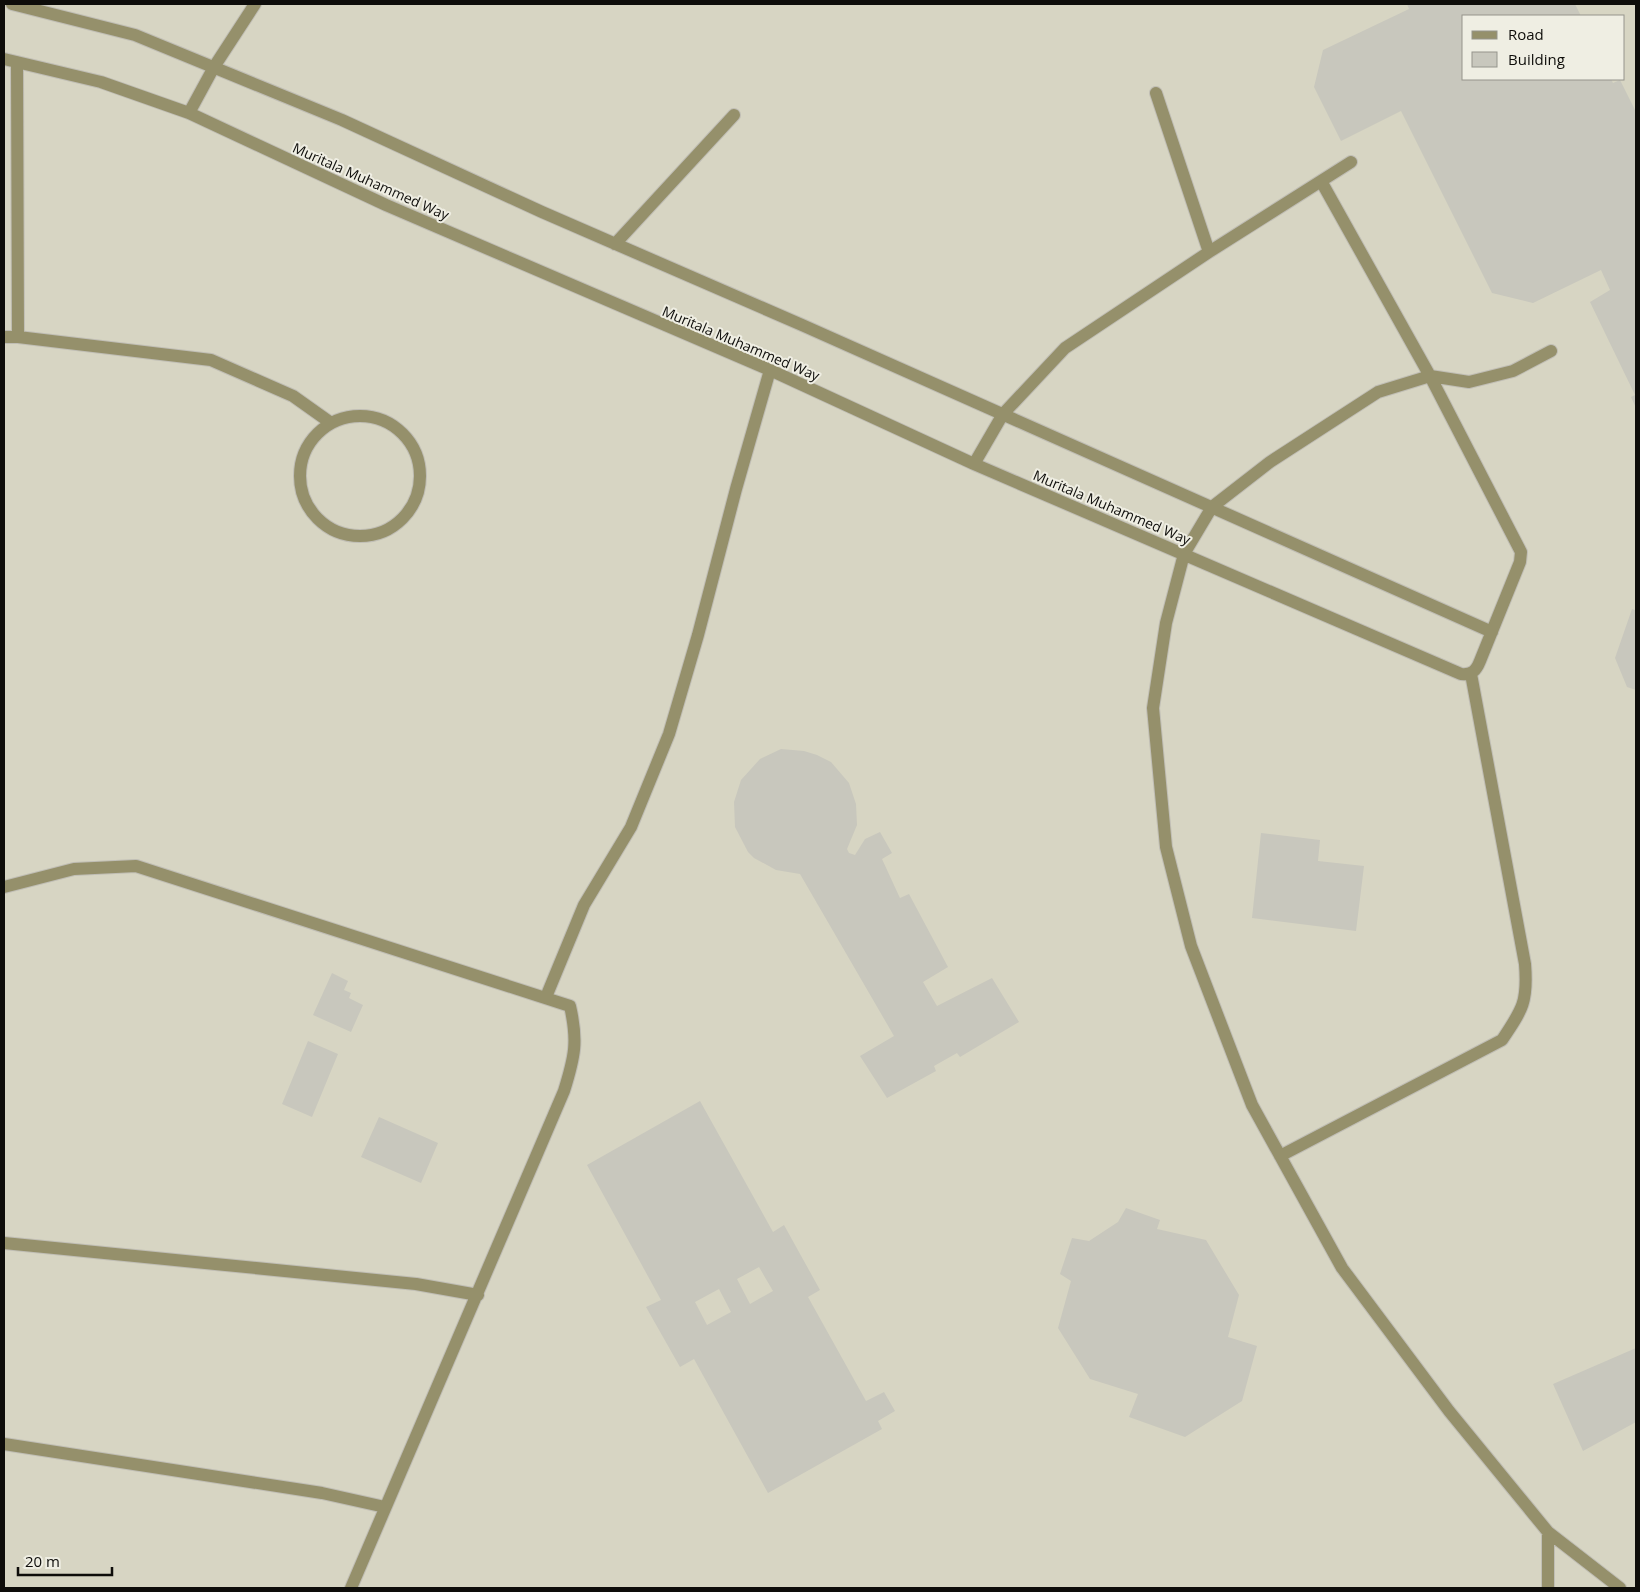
<svg xmlns="http://www.w3.org/2000/svg" width="1640" height="1592" font-family="'Open Sans',sans-serif">
<style>
.built{fill:#d7d5c3;fill-rule:evenodd}
.building{fill:#c8c7bd;fill-rule:evenodd}
.lines{fill:none;stroke-linecap:round;stroke-linejoin:round}
.minor-casing{stroke:#c0beb5;stroke-width:14}
.minor{stroke:#95906b;stroke-width:12}
.labels{text-anchor:middle;dominant-baseline:central;stroke-width:4;stroke-linejoin:round;paint-order:stroke}
.street-label{font-size:14px;fill:#0e0d0a;stroke:#efeee3}
</style>
<rect width="100%" height="100%" fill="#e2e0d6"/>
<path class="built" d="M 4,4 L 1636,4 L 1636,1588 L 4,1588 ZM 1464,16 L 1624,16 L 1624,79 L 1464,79 Z"/>
<path class="building" d="M 1407,4 L 1575,4 L 1581,16 L 1464,16 L 1464,79 L 1611,79 L 1613,83 L 1620,80 L 1636,112 L 1636,408 L 1631,397 L 1635,395 L 1590,302 L 1610,290 L 1601,270 L 1533,303 L 1492,293 L 1401,111 L 1341,141 L 1314,87 L 1323,50 L 1409,9 Z
M 1636,606 L 1636,690 L 1627,687 L 1615,658 L 1632,609 L 1635,610 Z
M 781,749 L 804,751 L 817,755 L 831,762 L 849,783 L 856,804 L 857,825 L 847,849 L 849,853 L 855,855 L 865,839 L 880,832 L 892,853 L 882,859 L 899,896 L 900,898 L 909,894 L 948,967 L 923,982 L 937,1006 L 992,978 L 1019,1022 L 960,1057 L 957,1053 L 934,1066 L 936,1071 L 887,1098 L 860,1056 L 894,1036 L 800,874 L 776,870 L 754,858 L 748,852 L 735,827 L 734,802 L 741,780 L 760,759 Z
M 1261,833 L 1320,840 L 1318,861 L 1364,866 L 1356,931 L 1252,918 Z
M 332,973 L 348,981 L 344,990 L 351,993 L 349,998 L 363,1005 L 351,1032 L 313,1015 Z
M 308,1041 L 338,1054 L 312,1117 L 282,1104 Z
M 700,1101 L 773,1232 L 784,1225 L 820,1290 L 808,1297 L 866,1401 L 884,1392 L 895,1411 L 878,1421 L 882,1429 L 768,1493 L 694,1359 L 680,1367 L 646,1307 L 661,1300 L 587,1165 ZM 759,1267 L 773,1291 L 750,1304 L 737,1279 ZM 719,1289 L 731,1312 L 707,1325 L 695,1302 Z
M 379,1117 L 438,1143 L 421,1183 L 361,1157 Z
M 1126,1208 L 1160,1220 L 1157,1229 L 1206,1240 L 1239,1295 L 1228,1337 L 1257,1346 L 1242,1401 L 1185,1437 L 1129,1417 L 1138,1394 L 1090,1379 L 1058,1328 L 1071,1281 L 1060,1274 L 1072,1238 L 1089,1241 L 1118,1222 Z
M 1636,1348 L 1636,1422 L 1583,1451 L 1553,1384 Z"/>
<g class="lines">
<g class="minor-casing">
<path id="minor" d="M 12,4 L 135,35 L 342,120 L 542,212 L 802,325 L 1492,632
M 4,59 L 101,82 L 189,113 L 386,205 L 770,370 L 974,464 L 1461,674 C 1472,675 1476,671 1480,661 L 1520,562 L 1521,552 L 1430,376 L 1321,181
M 17,62 L 18,337
M 1156,93 L 1209,252
M 189,113 L 214,67 L 255,4
M 615,244 L 734,115
M 4,337 L 18,337 L 211,360 L 293,396 L 331,423
M 1551,351 L 1513,371 L 1469,382 L 1430,376 L 1378,392 L 1270,462 L 1212,507 L 1184,554 L 1166,623 L 1153,708 L 1166,847 L 1191,946 L 1252,1105 L 1342,1268 L 1449,1411 L 1548,1532 L 1620,1588
M300 476a60 60 0 1 1 120 0a60 60 0 1 1-120 0Z
M 974,464 L 1003,414 L 1065,348 L 1209,252 L 1351,162
M 4,887 L 74,869 L 136,866 L 570,1006 C 578,1041 575,1056 564,1091 L 351,1588
M 546,997 L 584,905 L 631,827 L 669,734 L 698,635 L 736,489 L 770,370
M 1280,1156 L 1502,1040 C 1523,1009 1528,1001 1525,964 L 1471,674
M 4,1243 L 416,1284 L 478,1295
M 4,1444 L 322,1493 L 385,1507
M 1548,1532 L 1548,1588"/>
</g>
<use href="#minor" class="minor"/>
</g>
<g class="labels">
<g class="street-label">
<text transform="translate(371 181) rotate(24)">Muritala Muhammed Way</text>
<text transform="translate(741 343) rotate(23)">Muritala Muhammed Way</text>
<text transform="translate(1112 507) rotate(23)">Muritala Muhammed Way</text>
</g>
</g>
<rect width="1640" height="1592" fill="none" stroke="#0e0d0a" stroke-width="10"/>
<rect x="1462" y="15" width="162" height="65" fill="#efeee3" stroke="#95948c"/>
<rect x="1472" y="31" width="25" height="8" fill="#95906b" stroke="#95948c"/>
<text x="1508" y="40" font-size="15" fill="#0e0d0a">Road</text>
<rect x="1472" y="52" width="25" height="15" fill="#c8c7bd" stroke="#95948c"/>
<text x="1508" y="65" font-size="15" fill="#0e0d0a">Building</text>
<path d="M18 1567v8h94v-8" fill="none" stroke="#0e0d0a" stroke-width="2.5"/>
<text x="25" y="1567" font-size="15" fill="#0e0d0a" stroke="#efeee3" stroke-width="4" paint-order="stroke">20 m</text>
</svg>
